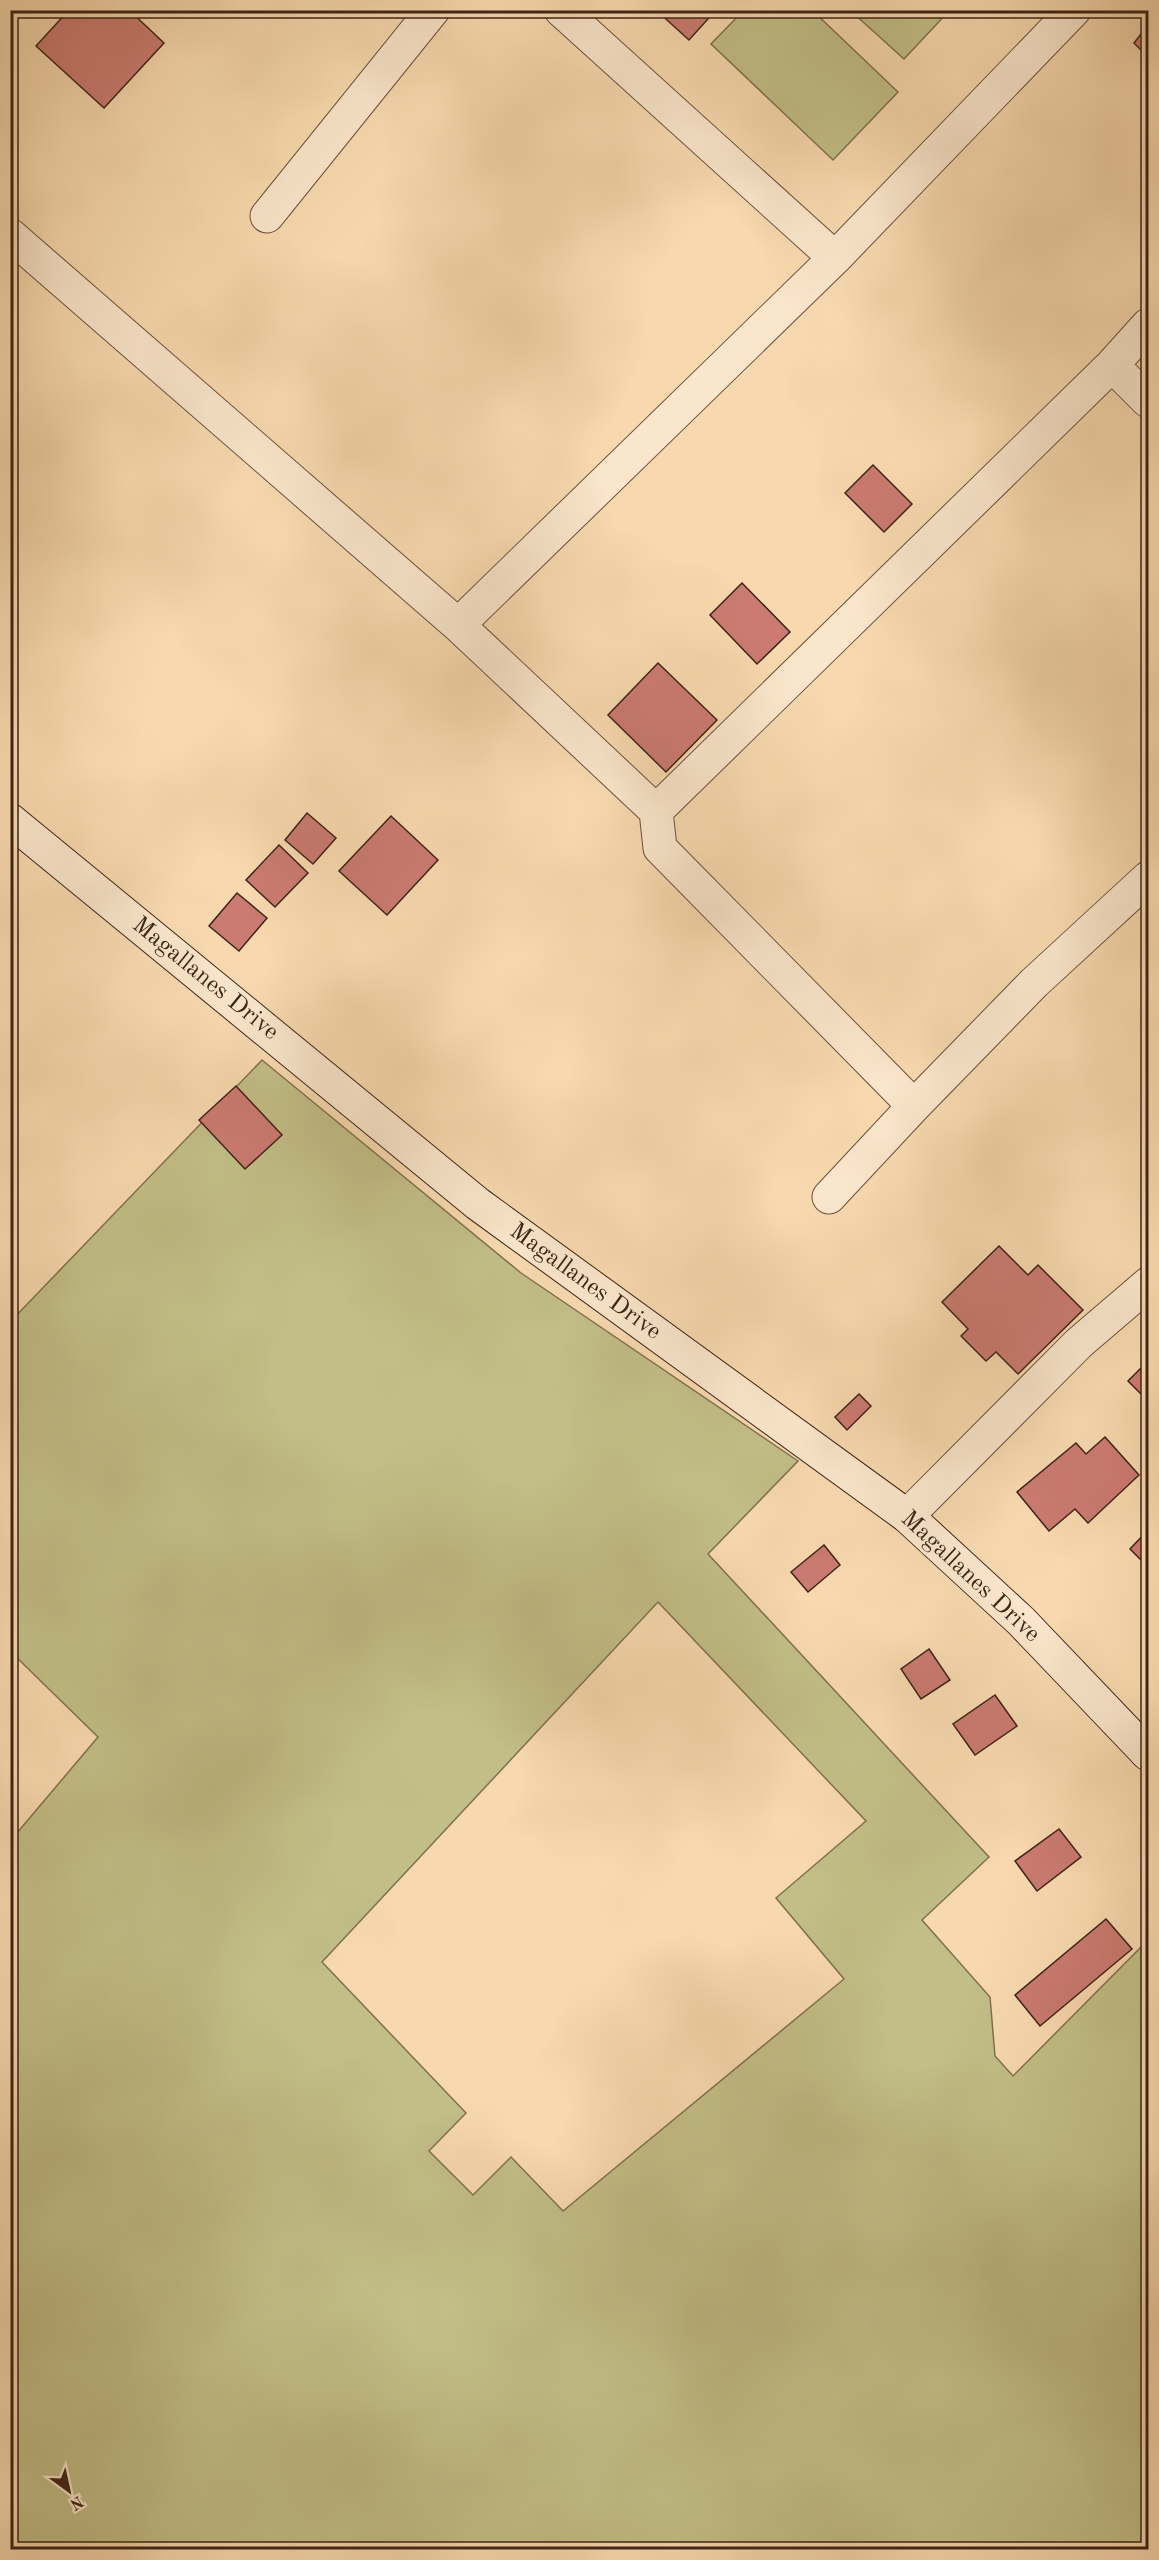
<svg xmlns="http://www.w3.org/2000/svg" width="1159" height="2560" font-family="'Old Standard TT',serif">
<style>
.green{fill:#c2be87;stroke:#80704f;stroke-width:1.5;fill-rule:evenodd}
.building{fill:#cb7b71;stroke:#3d2317;stroke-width:1.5}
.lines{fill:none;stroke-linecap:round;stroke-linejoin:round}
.street-casing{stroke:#6c503d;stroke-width:35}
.secondary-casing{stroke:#3d2317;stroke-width:35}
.street{stroke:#fae6cb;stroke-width:33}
.secondary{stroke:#fae6cb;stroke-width:33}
.labels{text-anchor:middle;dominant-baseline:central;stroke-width:6;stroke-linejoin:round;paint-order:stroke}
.street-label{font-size:24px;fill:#3d2317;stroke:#fae6cb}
</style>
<rect width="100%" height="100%" fill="#f8d9af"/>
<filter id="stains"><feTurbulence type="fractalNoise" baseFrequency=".00333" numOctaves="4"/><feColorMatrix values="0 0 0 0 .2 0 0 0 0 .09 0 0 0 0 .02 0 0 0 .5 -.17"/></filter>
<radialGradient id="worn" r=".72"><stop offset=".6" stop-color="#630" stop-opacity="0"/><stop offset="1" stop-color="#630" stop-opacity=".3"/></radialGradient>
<path class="green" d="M 743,11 L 813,11 L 898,92 L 833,160 L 711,44 Z
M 851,11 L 949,11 L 904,59 Z
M 262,1060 L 521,1273 L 798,1461 L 708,1554 L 989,1857 L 922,1920 L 990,1997 L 995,2056 L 1013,2076 L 1148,1940 L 1148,2549 L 11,2549 L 11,1840 L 98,1737 L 11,1652 L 10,1322 ZM 658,1602 L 866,1821 L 776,1898 L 844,1979 L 563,2211 L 511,2157 L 473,2195 L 429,2151 L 466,2113 L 322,1962 Z"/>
<path class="building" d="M 69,10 L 129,10 L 164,43 L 104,108 L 36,46 Z
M 656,10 L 716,10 L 689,40 Z
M 1148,25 L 1148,57 L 1134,43 Z
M 873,465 L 912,504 L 884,532 L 845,493 Z
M 742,583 L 790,632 L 757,664 L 710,615 Z
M 658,663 L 717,720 L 666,772 L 608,715 Z
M 307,813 L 336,838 L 313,864 L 285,840 Z
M 391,816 L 438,860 L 387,915 L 339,871 Z
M 279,845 L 308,873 L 275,907 L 246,880 Z
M 237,893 L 267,918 L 239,951 L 209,926 Z
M 236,1086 L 282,1135 L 245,1169 L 199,1120 Z
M 999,1246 L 1028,1275 L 1038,1265 L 1083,1310 L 1018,1374 L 996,1352 L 986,1361 L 961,1336 L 968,1329 L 942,1302 Z
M 1142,1367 L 1148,1373 L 1148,1401 L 1128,1381 Z
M 859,1394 L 871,1406 L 847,1430 L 835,1417 Z
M 1105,1437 L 1139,1475 L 1088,1523 L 1075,1509 L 1049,1531 L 1017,1492 L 1076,1443 L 1086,1454 Z
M 1148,1530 L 1148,1567 L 1130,1549 Z
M 824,1545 L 840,1565 L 808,1592 L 791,1572 Z
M 929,1649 L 950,1680 L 921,1699 L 901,1669 Z
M 995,1695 L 1017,1726 L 975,1755 L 953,1724 Z
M 1059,1829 L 1081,1857 L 1037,1891 L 1015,1861 Z
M 1106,1919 L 1132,1949 L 1040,2026 L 1015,1995 Z"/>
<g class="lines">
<g class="street-casing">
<path id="street" d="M 561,10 L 835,258
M 267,216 L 433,10
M 10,235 L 458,625 L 656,811 L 660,848 L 914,1106
M 1112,365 L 1148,401
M 458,625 L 835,258 L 1074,10
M 656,811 L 1112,365 L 1148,325
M 829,1197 L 914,1106 L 1034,983 L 1148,878
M 907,1516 L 1079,1343 L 1148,1284"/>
</g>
<g class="secondary-casing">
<path id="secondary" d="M 10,820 L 478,1204 L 907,1516 L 1021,1621 L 1148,1754"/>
</g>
<use href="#street" class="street"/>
<use href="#secondary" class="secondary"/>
</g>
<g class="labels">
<g class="street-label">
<text transform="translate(205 979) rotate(39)">Magallanes Drive</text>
<text transform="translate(585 1282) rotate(36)">Magallanes Drive</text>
<text transform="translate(970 1577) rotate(43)">Magallanes Drive</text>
</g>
</g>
<rect width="1159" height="2560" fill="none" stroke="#f8d9af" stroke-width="36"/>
<rect x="12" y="12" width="1135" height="2536" fill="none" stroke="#3d2317" stroke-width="3"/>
<rect x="18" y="18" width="1123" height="2524" fill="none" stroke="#3d2317" stroke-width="1.5"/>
<g transform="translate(69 2491) rotate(147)" stroke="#fae6cb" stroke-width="4.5" paint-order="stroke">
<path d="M0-4.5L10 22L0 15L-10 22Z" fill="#3d2317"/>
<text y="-9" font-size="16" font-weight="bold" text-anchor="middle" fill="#3d2317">N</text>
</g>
<rect width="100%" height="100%" filter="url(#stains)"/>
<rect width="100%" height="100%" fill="url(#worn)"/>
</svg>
